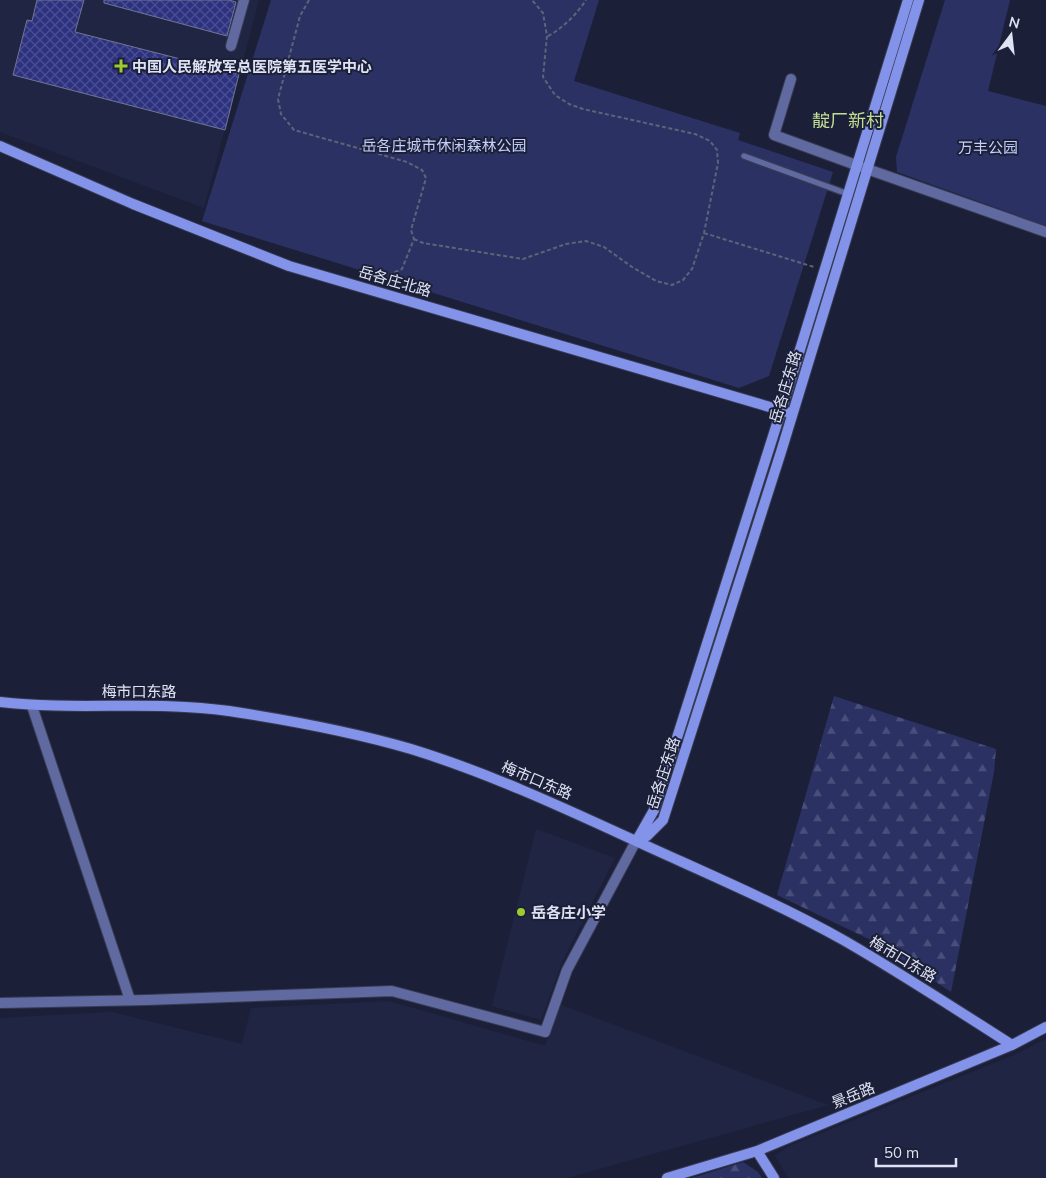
<svg xmlns="http://www.w3.org/2000/svg" width="1046" height="1178" font-family="Mulish,'Noto Sans SC',sans-serif">
<style>
.built{fill:#202544}
.green{fill:#2b3263}
.forest{fill:url(#forest-firs)}
.building{fill:url(#building-cross-hatch);stroke:#6f7693}
.lines{fill:none;stroke-linecap:round;stroke-linejoin:round}
.lane-casing{stroke:#363b52;stroke-width:8}
.street-casing{stroke:#363b52;stroke-width:12}
.secondary-casing{stroke:#363b52;stroke-width:12}
.path{stroke:#5e6379;stroke-width:2;stroke-dasharray:4 2.5;stroke-linecap:butt}
.lane{stroke:#606aa0;stroke-width:5.5}
.street{stroke:#606aa0;stroke-width:10}
.secondary{stroke:#8493ea;stroke-width:10}
.poi-dot{fill:#9dca30;stroke:#1b2038;stroke-width:2}
.labels{text-anchor:middle;dominant-baseline:central;stroke-width:4;stroke-linejoin:round;paint-order:stroke}
.poi-label{font-size:15px;font-weight:bold;fill:#dee2f3;stroke:#1b2038;text-anchor:start}
.park-label{font-size:15px;fill:#c5cffc;stroke:#1b2038}
.street-label{font-size:15px;fill:#dee2f3;stroke:#1b2038}
.quarter-label{font-size:18px;fill:#c2dd94;stroke:#1b2038}
</style>
<defs>
<pattern id="forest-firs" width="22" height="20" patternUnits="userSpaceOnUse" patternTransform="scale(1.25)"><rect width="22" height="20" fill="#2b3263"/><path d="M5 1l3.5 6h-7zM16 11l3.5 6h-7z" fill="#494f7a"/></pattern>
<pattern id="building-cross-hatch" width="8" height="8" patternUnits="userSpaceOnUse" patternTransform="scale(1.25)"><rect width="8" height="8" fill="#2d3280"/><path d="M0 0l8 8M0 8l8-8" fill="none" stroke="#4b4f92"/></pattern>
</defs>
<rect width="100%" height="100%" fill="#1b2038"/>
<path class="built" d="M 0,0 L 259,0 L 204,208 L 0,132 Z
M 536,829 L 615,858 L 562,962 L 541,1020 L 492,1006 Z
M 389,1001 L 545,1046 L 561,1005 L 828,1105 L 567,1178 L 0,1178 L 0,1018 L 112,1012 L 242,1044 L 251,1008 Z
M 1046,1039 L 1046,1178 L 788,1178 L 775,1156 L 787,1147 L 1016,1054 Z"/>
<path class="green" d="M 271,0 L 599,0 L 574,81 L 740,133 L 738,140 L 833,172 L 769,376 L 739,388 L 202,221 Z
M 945,0 L 1010,0 L 988,91 L 1046,106 L 1046,226 L 897,172 L 896,157 Z"/>
<path class="forest" d="M 834,696 L 996,749 L 994,772 L 951,992 L 875,942 L 777,895 Z
M 743,1162 L 758,1172 L 762,1178 L 692,1178 Z"/>
<path class="building" d="M 37,0 L 84,0 L 75,32 L 239,74 L 225,130 L 13,75 L 27,20 L 32,21 Z
M 104,0 L 229,0 L 236,2 L 227,36 L 104,3 Z"/>
<g class="lines">
<g class="lane-casing">
<path id="lane" d="M 744,156 L 848,194"/>
</g>
<g class="street-casing">
<path id="street" d="M 231,46 L 244,0
M 791,79 L 774,135 L 867,169 L 1046,232
M 32,706 L 130,1000
M 0,1003 L 147,1000 L 392,991 L 545,1032 L 567,970 L 636,841"/>
</g>
<g class="secondary-casing">
<path id="secondary" d="M 0,146 L 133,204 L 289,266 L 787,412
M 0,702 C 76,711 153,700 229,711 C 288,720 353,732 411,749 C 489,773 564,808 638,842 C 708,874 779,904 845,941 C 902,974 957,1010 1012,1045
M 637,840 L 654,810 L 781,411 L 908,0
M 636,841 L 647,836 L 663,820 L 781,452 L 919,0
M 757,1151 L 774,1178
M 667,1178 L 757,1151 L 1012,1045 L 1046,1027"/>
</g>
<path class="path" d="M 309,0 L 300,16 L 278,99 L 281,114 L 294,130 L 407,162 L 422,170 L 426,178 L 411,230 L 414,239 L 402,269 L 390,274 L 383,284
M 548,36 C 563,28 577,14 586,0
M 704,233 L 814,267
M 414,239 L 423,243 L 523,259 L 566,244 L 586,241 L 604,247 L 632,267 L 656,281 L 672,285 L 683,280 L 692,269 L 704,233 L 718,163 L 717,150 L 710,141 L 695,134 L 583,109 L 569,104 L 555,95 L 543,77 L 547,36 L 543,13 L 532,0"/>
<use href="#lane" class="lane"/>
<use href="#street" class="street"/>
<use href="#secondary" class="secondary"/>
</g>
<g class="poi-dot">
<path d="M118.5 58.5h5v5h5v5h-5v5h-5v-5h-5v-5h5z"/>
<circle cx="521" cy="912" r="5"/>
</g>
<g class="labels">
<g class="poi-label">
<text x="132" y="66">中国人民解放军总医院第五医学中心</text>
<text x="531" y="912">岳各庄小学</text>
</g>
<g class="park-label">
<text x="444" y="145">岳各庄城市休闲森林公园</text>
<text x="988" y="147">万丰公园</text>
</g>
<g class="street-label">
<text transform="translate(395 281) rotate(16)">岳各庄北路</text>
<text transform="translate(785 387) rotate(-73)">岳各庄东路</text>
<text x="139" y="691">梅市口东路</text>
<text transform="translate(663 773) rotate(-72)">岳各庄东路</text>
<text transform="translate(537 780) rotate(23)">梅市口东路</text>
<text transform="translate(903 959) rotate(31)">梅市口东路</text>
<text transform="translate(853 1095) rotate(-22)">景岳路</text>
</g>
<g class="quarter-label">
<text x="848" y="120">靛厂新村</text>
</g>
</g>
<g transform="translate(1011 35) rotate(15)" stroke="#1b2038" stroke-width="4" paint-order="stroke">
<path d="M0-4L9 19L0 12L-9 19Z" fill="#dee2f3"/>
<text y="-8" font-size="14" font-weight="bold" text-anchor="middle" fill="#dee2f3">N</text>
</g>
<path d="M876 1158v8h80v-8" fill="none" stroke="#dee2f3" stroke-width="2.5"/>
<text x="884" y="1158" font-size="15" fill="#dee2f3" stroke="#1b2038" stroke-width="4" paint-order="stroke">50 m</text>
</svg>
